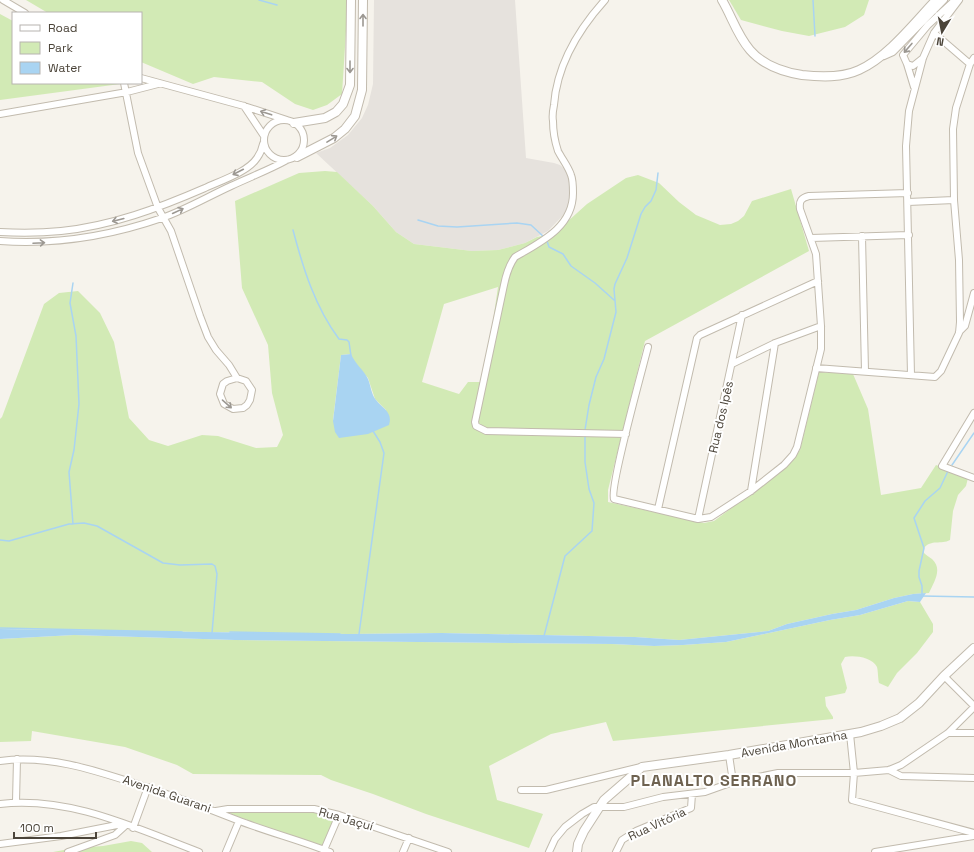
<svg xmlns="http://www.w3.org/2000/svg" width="974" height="852" font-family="'Space Grotesk',sans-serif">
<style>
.industrial{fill:#e6e2dd}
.green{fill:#d2eab5;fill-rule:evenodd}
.water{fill:#a9d4f2}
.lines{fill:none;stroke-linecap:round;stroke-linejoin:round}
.stream{stroke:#a9d4f2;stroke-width:1.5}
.minor-casing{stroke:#c2bbae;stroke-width:8}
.tertiary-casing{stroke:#c2bbae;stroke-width:10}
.minor{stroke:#fff;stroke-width:6}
.tertiary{stroke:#fff;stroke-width:8}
.oneway{stroke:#9c9892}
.labels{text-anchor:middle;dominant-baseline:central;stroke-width:4;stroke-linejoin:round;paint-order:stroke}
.street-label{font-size:12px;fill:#4b4439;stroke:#fff}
.district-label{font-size:16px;font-weight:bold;letter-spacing:1px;fill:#6e6250;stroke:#fff}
</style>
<rect width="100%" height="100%" fill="#f6f3ec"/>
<path class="industrial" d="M 374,0 L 515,0 L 526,158 L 554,163 L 560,165 L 568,172 L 571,187 L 569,209 L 548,231 L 525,243 L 498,250 L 472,251 L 414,244 L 396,232 L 373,206 L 316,153 L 330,148 L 348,135 L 362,118 L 368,105 L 373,84 Z"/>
<path class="green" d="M 26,0 L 348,0 L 342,94 L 327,105 L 313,110 L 295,104 L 262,82 L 214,77 L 193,84 L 141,62 L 141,13 L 48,13 Z
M 729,0 L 869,0 L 864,15 L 845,27 L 809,36 L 782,31 L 741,20 Z
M 0,14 L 13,21 L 13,83 L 120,84 L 0,100 Z
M 325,171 L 337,172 L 373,206 L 396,232 L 414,244 L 472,251 L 498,250 L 525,243 L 537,237 L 547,235 L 557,231 L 587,204 L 626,178 L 638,175 L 659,183 L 679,202 L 696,215 L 720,225 L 731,224 L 738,221 L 744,216 L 752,201 L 791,189 L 809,251 L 645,341 L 608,490 L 608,502 L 704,523 L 714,521 L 787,467 L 800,450 L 819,372 L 853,374 L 868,409 L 881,495 L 921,488 L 936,465 L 968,478 L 966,486 L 958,495 L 953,511 L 950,540 C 941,545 931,539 924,548 L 924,553 C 926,555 929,557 932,559 C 943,569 934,582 929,593 L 913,594 L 894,598 L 856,610 L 832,614 L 787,624 L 768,631 L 679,640 L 635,637 L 442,633 L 348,634 L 0,629 L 0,419 L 2,417 L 44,304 L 59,293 L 78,291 L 100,313 L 114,342 L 129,418 L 149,440 L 168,446 L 202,435 L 218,436 L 256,448 L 277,447 L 283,435 L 272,393 L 268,345 L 242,288 L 235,201 L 299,173 ZM 498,287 L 484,382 L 468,382 L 459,394 L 422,382 L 444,304 ZM 351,354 L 353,361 L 368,378 L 375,399 L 386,410 L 333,420 L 341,355 Z
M 908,601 L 920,602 L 933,624 L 933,632 L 917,653 L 897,673 L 888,687 L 879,683 C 878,679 878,670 877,667 C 872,657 854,655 845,657 L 841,664 L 847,688 L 845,693 L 825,697 L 826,706 L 833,717 L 833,719 L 613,741 L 606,722 L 551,734 L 489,766 L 497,800 L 543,814 L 529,848 L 426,814 L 373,794 L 331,780 L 321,775 L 193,774 L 177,765 L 125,747 L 32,731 L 31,741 L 0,742 L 0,639 L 74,635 L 235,640 L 612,644 L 654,646 L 683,645 L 726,642 L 830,620 L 860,615 Z
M 312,811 L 334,818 L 324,848 L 231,814 L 231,812 Z
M 131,841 L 142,843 L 152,852 L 53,852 L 75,848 L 103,846 Z"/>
<path class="water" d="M 351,354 C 355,364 364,370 368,379 C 371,386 371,394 376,400 C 383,409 393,412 389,425 L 368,434 L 339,438 L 335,432 L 333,421 L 341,355 Z
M 926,593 L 920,602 L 908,601 L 860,615 L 830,620 L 726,642 L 683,645 L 654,646 L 612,644 L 235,640 L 74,635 L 0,639 L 0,629 L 348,634 L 442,633 L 635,637 L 679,640 L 768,631 L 787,624 L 832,614 L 856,610 L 894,598 L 913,594 Z"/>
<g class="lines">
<path class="stream" d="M 259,0 L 277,5
M 813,0 L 815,36
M 418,220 L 438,226 L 457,227 L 517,223 L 531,225 L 544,237
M 293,230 C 303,268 315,307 339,339 L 347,340 L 349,342 L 351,356
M 547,241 L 549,247 L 563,254 L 571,266 L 595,283 L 614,300
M 73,283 L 70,303 L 76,336 L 79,404 L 74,450 L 69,472 L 73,524
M 585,430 L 589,405 L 596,377 L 604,359 L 615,316 L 616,312 L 614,289 L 615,284 L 627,258 L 641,214 L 645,207 L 651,201 L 656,190 L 658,173
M 952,465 L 974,433
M 0,540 L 9,541 L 69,524 L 84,523 L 97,526 L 163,563 L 180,565 L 212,564 L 215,566 L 217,574 L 212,633
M 922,594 L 922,586 L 919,577 L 919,571 L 924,548 L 914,518 L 925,501 L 940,488 L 948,471
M 922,596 L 974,597
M 0,628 L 182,632
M 230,632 L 340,634
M 359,634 L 384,453 L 380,442 L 373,431
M 544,636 L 565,556 L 592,531 L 594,503 L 589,489 L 585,462 L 585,436"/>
<g class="minor-casing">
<path id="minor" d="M 3,0 L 25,13
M 605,0 C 578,30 557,64 554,105 C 553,110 552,116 553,121 C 553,129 555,142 558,151 C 562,159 568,166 571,175 C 573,180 573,187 573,193 C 573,227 541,242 515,257 C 509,265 506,275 504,285 L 475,422 L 476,426 L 486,431 L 626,434
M 934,33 L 970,64
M 884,56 L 893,52 L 944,0
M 907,64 L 913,66 L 923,58
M 141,78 L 244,106 L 287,120
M 124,83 L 138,153 L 158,208 L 171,231 L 200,316 L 208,337 L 216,350 L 229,365 L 237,378 L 246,381 L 252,390 L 250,400 L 247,405 L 243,408 L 233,409 L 224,404 L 220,394 L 223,384 L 227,381 L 237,378
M 914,87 L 907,64 L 903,55 L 928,25 L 955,0
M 244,106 L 264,136
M 0,114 L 127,92 L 158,84
M264 140a20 20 0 1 1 40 0a20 20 0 1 1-40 0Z
M 908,202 L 954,200
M 0,232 C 20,233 40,233 61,231 C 111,226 159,208 205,188 C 220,181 248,172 257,158 C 260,154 262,149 263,144
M 862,236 L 865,371
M 811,238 L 909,235
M 0,241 C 56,245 110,236 162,218 C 185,210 209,196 231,186 C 250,177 269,170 287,160
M 959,332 L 965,326 L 974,293
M 648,347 C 643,367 609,489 614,499 L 698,519 L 711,517 L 751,491 L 784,465 L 793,455 L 797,447 L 821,349 L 821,326 L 816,254 L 800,209 C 799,201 801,198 809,196 L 908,193
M 732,364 L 775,343 L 821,326
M 816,368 L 935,377 L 941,371 L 959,333 L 960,322 L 959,260 L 954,200 L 953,129 L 956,108 L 970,64 L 974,58
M 911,375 L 906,146 L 909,111 L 923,58 L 934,33 L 959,0
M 974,413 L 942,466 L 974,478
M 751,491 L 775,343
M 658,509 L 697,338 L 700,335 L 818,281
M 698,519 L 742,315
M 944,676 L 974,706
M 948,733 L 974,733
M 850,734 L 854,773 L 852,800 L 974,833
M 729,755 L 733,782
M 0,761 C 49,755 91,769 137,784 C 171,795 204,807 237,820 C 268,832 299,840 330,852
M 889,770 L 901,776 L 974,778
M 521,790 L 546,790 L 641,767
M 16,802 L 17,759
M 0,804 C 70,796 135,828 199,852
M 216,811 L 228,809 L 314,809 L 339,815 L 448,852
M 133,828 L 148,787
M 0,844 L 61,836 L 122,824
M 324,850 L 339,815
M 68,852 L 115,835 L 126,825
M 226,852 L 239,821
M 403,852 L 409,838
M 549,852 L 555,839 L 565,827 L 582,814 L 594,807 L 624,807 L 663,797 L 705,792 L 733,782 L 778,773 L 854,773 L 889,770 L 901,765 L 948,733 L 974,707
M 616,852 L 622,840 L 636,831 L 691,808 L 692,794
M 875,852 L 974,836"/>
</g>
<g class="tertiary-casing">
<path id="tertiary" d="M 722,0 C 732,17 737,35 750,50 C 763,65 783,72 802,75 C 821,77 842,78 859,70 C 888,57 914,23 936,0
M 294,123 L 325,118 L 336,112 L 343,104 L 350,85 L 351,0
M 297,157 L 334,138 L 345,129 L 355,116 L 362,90 L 363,0
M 577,852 L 578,844 L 584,831 L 604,800 L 642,767 L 729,755 L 861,732 L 881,726 L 900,718 L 919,703 L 944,676 L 974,648"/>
</g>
<use href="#minor" class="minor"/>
<use href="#tertiary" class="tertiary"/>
</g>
<defs><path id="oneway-shaft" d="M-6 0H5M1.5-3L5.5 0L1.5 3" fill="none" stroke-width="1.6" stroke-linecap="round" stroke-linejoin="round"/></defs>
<g class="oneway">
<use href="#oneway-shaft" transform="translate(363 20) rotate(-90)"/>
<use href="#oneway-shaft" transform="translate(908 48) rotate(131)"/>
<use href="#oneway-shaft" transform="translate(350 67) rotate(90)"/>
<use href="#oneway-shaft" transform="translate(266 113) rotate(-162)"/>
<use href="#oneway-shaft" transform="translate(332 139) rotate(-32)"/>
<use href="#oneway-shaft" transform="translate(238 172) rotate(153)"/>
<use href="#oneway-shaft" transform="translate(178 211) rotate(-25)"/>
<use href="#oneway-shaft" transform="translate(118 220) rotate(166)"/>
<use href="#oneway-shaft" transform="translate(39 243) rotate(-3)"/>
<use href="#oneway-shaft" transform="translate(227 404) rotate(41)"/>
</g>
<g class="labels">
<g class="street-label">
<text transform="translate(721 417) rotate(-77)">Rua dos Ipês</text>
<text transform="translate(794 744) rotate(-10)">Avenida Montanha</text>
<text transform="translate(167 794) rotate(19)">Avenida Guarani</text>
<text transform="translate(346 819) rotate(16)">Rua Jaçuí</text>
<text transform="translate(657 824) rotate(-25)">Rua Vitória</text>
</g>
<g class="district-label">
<text x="714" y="780">PLANALTO SERRANO</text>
</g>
</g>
<rect x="12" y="12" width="130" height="72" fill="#ffffff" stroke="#b7b4b0"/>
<rect x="20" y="25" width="20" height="6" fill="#ffffff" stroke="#b7b4b0"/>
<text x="48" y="32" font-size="12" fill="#4b4439">Road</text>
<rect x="20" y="42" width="20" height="12" fill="#d2eab5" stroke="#b7b4b0"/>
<text x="48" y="52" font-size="12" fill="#4b4439">Park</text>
<rect x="20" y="62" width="20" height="12" fill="#a9d4f2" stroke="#b7b4b0"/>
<text x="48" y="72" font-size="12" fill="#4b4439">Water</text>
<g transform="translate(942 32) rotate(190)" stroke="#ffffff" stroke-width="3" paint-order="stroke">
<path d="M0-3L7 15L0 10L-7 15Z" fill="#4b4439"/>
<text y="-6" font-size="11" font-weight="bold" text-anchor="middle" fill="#4b4439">N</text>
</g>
<path d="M14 832v6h82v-6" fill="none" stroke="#4b4439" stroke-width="2"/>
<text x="20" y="832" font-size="12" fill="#4b4439" stroke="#ffffff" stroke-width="3" paint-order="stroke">100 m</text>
</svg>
